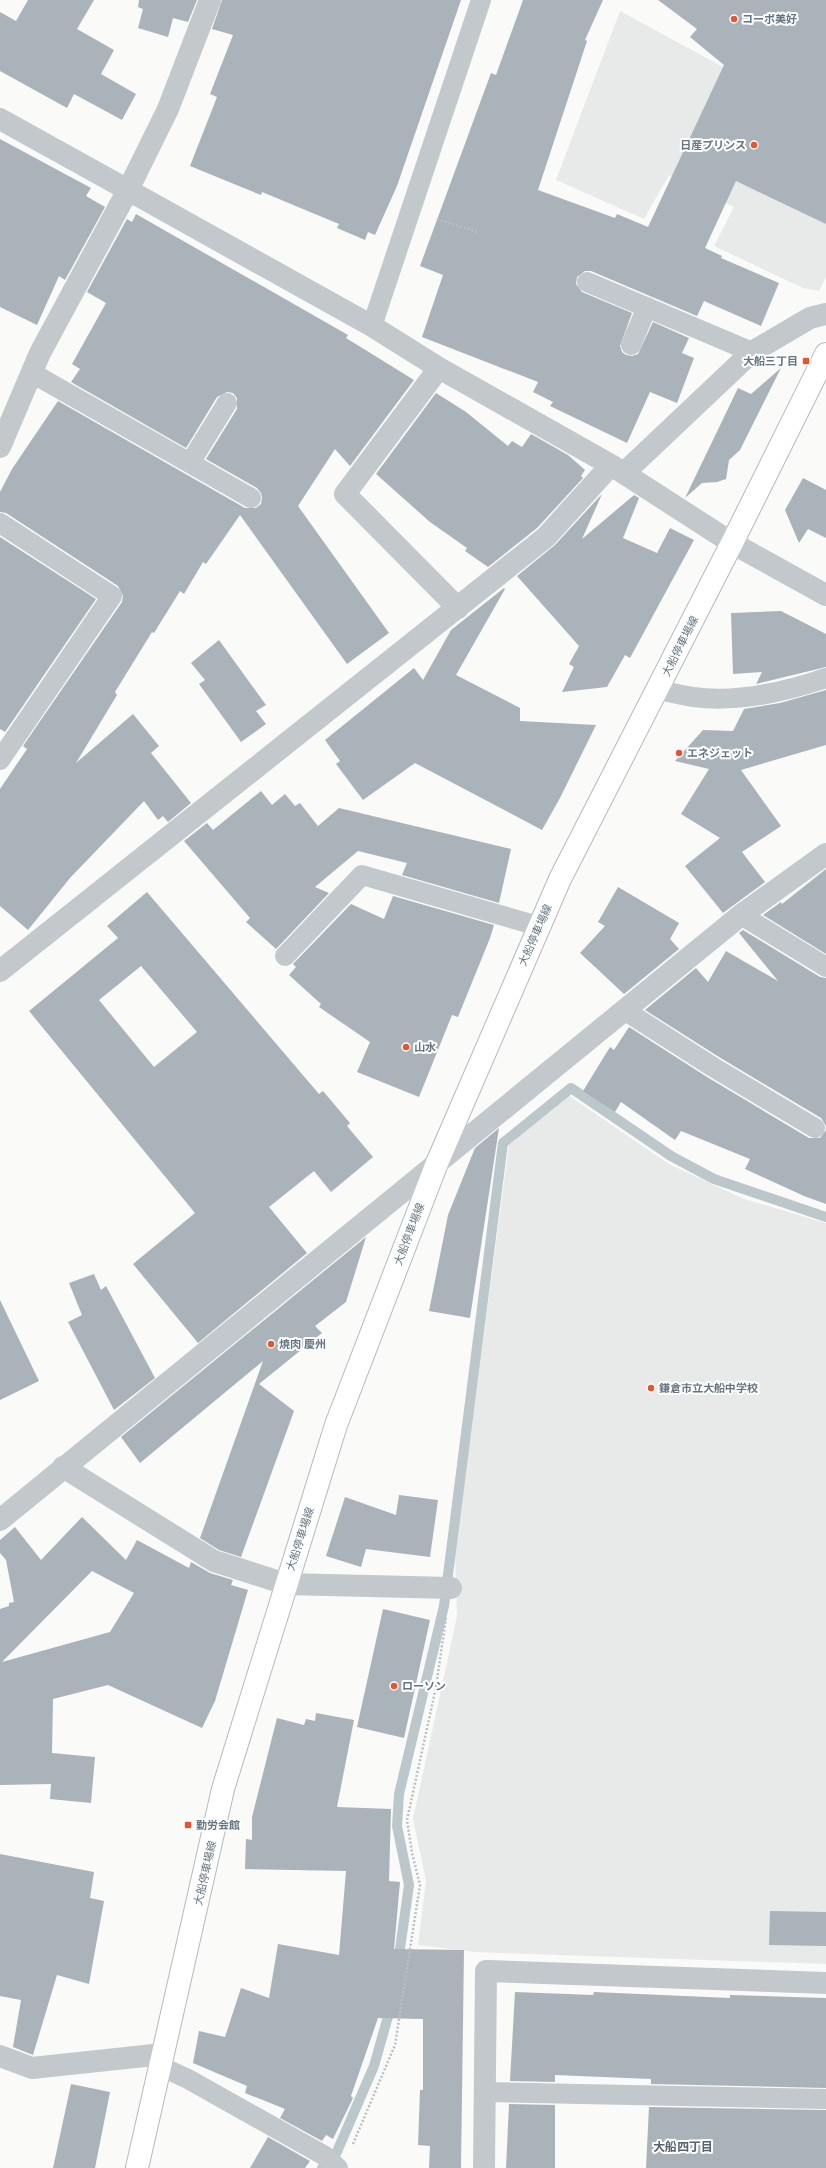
<svg xmlns="http://www.w3.org/2000/svg" width="826" height="2168" font-family="Quicksand,'Noto Sans JP',sans-serif">
<style>
.built{fill:#e8e9e9}
.lines{fill:none;stroke-linecap:round;stroke-linejoin:round}
.stream{stroke:#bbc7cb;stroke-width:10}
.building{fill:#aab3b9;fill-rule:evenodd}
.secondary-casing{stroke:#b3babf;stroke-width:24}
.path{stroke:#bbbfc2;stroke-width:2.5;stroke-dasharray:2 2;stroke-linecap:butt}
.service{stroke:#c3c8cc;stroke-width:20}
.minor{stroke:#c3c8cc;stroke-width:22}
.tertiary{stroke:#c3c8cc;stroke-width:22}
.secondary{stroke:#fff;stroke-width:22}
.poi-dot{fill:#e4572e;stroke:#fff;stroke-width:1.5}
.labels{text-anchor:middle;dominant-baseline:central;stroke-width:4;stroke-linejoin:round;paint-order:stroke}
.poi-label{font-size:11px;font-weight:bold;fill:#657683;stroke:#fff;text-anchor:start}
.street-label{font-size:11px;fill:#657683;stroke:#fff}
.neighbourhood-label{font-size:12px;font-weight:bold;fill:#57646e;stroke:#fff}
</style>
<rect width="100%" height="100%" fill="#fafaf8"/>
<path class="built" d="M 620,11 L 826,123 L 826,277 L 819,291 L 803,288 L 714,246 L 734,207 L 669,175 L 644,219 L 556,180 Z
M 568,1095 L 669,1164 L 744,1199 L 826,1223 L 826,1964 L 474,1952 L 418,1945 L 426,1881 L 413,1819 L 457,1616 L 455,1553 L 509,1145 Z"/>
<g class="lines">
<path class="stream" d="M 398,1963 L 409,1885 L 397,1826 L 399,1794 L 444,1606 L 503,1143 L 571,1088 L 671,1156 L 714,1179 L 826,1217
M 322,2168 L 336,2154 L 374,2066 L 391,2006"/>
</g>
<path class="building" d="M 28,0 L 94,0 L 77,29 L 114,50 L 101,74 L 136,94 L 122,120 L 74,94 L 67,108 L 0,71 L 0,12 L 16,21 Z
M 139,0 L 197,0 L 188,22 L 173,18 L 168,37 L 138,28 L 143,9 L 138,7 Z
M 222,0 L 461,0 L 397,186 L 375,235 L 368,232 L 365,240 L 337,228 L 339,224 L 262,192 L 261,195 L 190,166 L 217,97 L 210,94 L 233,35 L 212,29 Z
M 523,0 L 603,0 L 585,40 L 587,41 L 538,190 L 615,218 L 617,214 L 648,227 L 724,65 L 690,37 L 697,29 L 658,0 L 826,0 L 826,224 L 736,181 L 705,248 L 722,256 L 721,258 L 779,283 L 761,326 L 704,301 L 697,316 L 591,271 L 585,271 L 577,277 L 576,284 L 582,292 L 632,313 L 620,346 L 622,352 L 626,355 L 632,356 L 638,354 L 653,322 L 689,338 L 682,353 L 694,358 L 677,403 L 650,392 L 627,443 L 550,406 L 553,402 L 533,392 L 538,382 L 422,337 L 443,275 L 420,266 L 491,73 L 496,75 Z
M 0,139 L 91,188 L 86,196 L 105,207 L 65,280 L 59,276 L 37,325 L 0,307 Z
M 136,214 L 348,335 L 346,338 L 414,380 L 350,466 L 335,449 L 298,506 L 389,633 L 347,664 L 240,515 L 206,564 L 203,562 L 184,594 L 180,591 L 154,633 L 152,632 L 115,692 L 117,695 L 76,763 L 133,714 L 159,746 L 151,753 L 191,803 L 168,822 L 163,816 L 158,820 L 144,801 L 70,878 L 28,930 L 0,906 L 0,789 L 27,749 L 23,746 L 122,602 L 123,596 L 118,586 L 6,513 L 0,512 L 0,492 L 12,469 L 58,401 L 245,508 L 256,508 L 261,504 L 262,498 L 261,493 L 257,488 L 206,459 L 237,409 L 237,398 L 233,393 L 227,392 L 217,397 L 186,448 L 71,382 L 80,369 L 72,364 L 106,303 L 87,292 L 127,219 L 132,222 Z
M 781,368 L 740,450 L 729,460 L 726,479 L 717,482 L 702,483 L 685,498 L 738,388 L 751,394 Z
M 436,393 L 466,412 L 508,446 L 512,441 L 522,447 L 531,434 L 568,455 L 585,470 L 581,476 L 583,478 L 537,528 L 488,567 L 465,551 L 467,548 L 430,522 L 376,474 Z
M 803,478 L 826,490 L 826,538 L 808,529 L 799,543 L 785,510 Z
M 602,494 L 582,539 L 634,495 L 639,498 L 623,538 L 657,553 L 670,528 L 694,540 L 630,658 L 625,655 L 607,687 L 562,692 L 574,667 L 569,664 L 579,646 L 517,576 L 555,545 Z
M 0,537 L 96,599 L 5,732 L 0,729 Z
M 504,588 L 505,589 L 456,675 L 520,708 L 520,721 L 596,725 L 560,798 L 542,830 L 415,763 L 363,800 L 336,764 L 340,761 L 325,740 L 414,668 L 423,680 L 451,630 Z
M 781,611 L 826,634 L 826,667 L 756,684 L 762,672 L 733,674 L 731,613 Z
M 219,640 L 266,705 L 256,711 L 266,724 L 241,742 L 199,684 L 205,680 L 191,663 Z
M 826,690 L 826,745 L 741,770 L 781,826 L 742,852 L 765,882 L 723,913 L 685,866 L 720,838 L 681,814 L 709,769 L 675,761 L 703,730 L 733,731 L 744,709 L 780,703 Z
M 261,791 L 272,805 L 285,794 L 295,806 L 300,803 L 318,826 L 339,808 L 511,849 L 499,903 L 402,875 L 407,863 L 358,851 L 315,887 L 329,893 L 276,949 L 246,922 L 250,918 L 184,841 L 207,823 L 213,830 Z
M 826,869 L 826,954 L 763,915 L 781,902 L 782,904 Z
M 618,887 L 679,923 L 670,939 L 679,949 L 624,994 L 580,953 L 605,926 L 598,922 Z
M 147,892 L 319,1094 L 323,1091 L 350,1123 L 347,1126 L 373,1157 L 331,1192 L 314,1171 L 269,1207 L 307,1253 L 198,1343 L 133,1264 L 195,1213 L 29,1011 L 118,938 L 107,926 ZM 141,966 L 197,1032 L 154,1067 L 99,1000 Z
M 393,896 L 494,925 L 490,938 L 458,1017 L 452,1015 L 419,1097 L 357,1072 L 370,1042 L 319,1007 L 321,1004 L 289,975 L 296,967 L 293,964 L 351,904 L 384,919 Z
M 743,930 L 820,977 L 826,978 L 826,1126 L 821,1118 L 719,1057 L 645,1010 L 696,968 L 708,982 L 726,951 L 778,981 L 739,933 Z
M 629,1027 L 707,1077 L 809,1138 L 820,1138 L 826,1130 L 826,1204 L 804,1196 L 745,1169 L 750,1159 L 681,1131 L 675,1140 L 621,1102 L 615,1112 L 583,1091 L 610,1047 L 614,1050 Z
M 499,1128 L 470,1318 L 429,1311 L 448,1215 L 475,1148 Z
M 366,1237 L 346,1302 L 315,1326 L 322,1333 L 259,1384 L 294,1411 L 241,1557 L 219,1550 L 200,1538 L 263,1361 L 140,1463 L 121,1437 Z
M 94,1274 L 101,1290 L 106,1286 L 155,1378 L 114,1410 L 68,1322 L 82,1315 L 69,1283 Z
M 0,1300 L 39,1381 L 0,1400 Z
M 399,1495 L 438,1500 L 430,1557 L 366,1549 L 361,1567 L 326,1556 L 345,1497 L 396,1515 Z
M 82,1517 L 126,1560 L 137,1540 L 189,1568 L 191,1562 L 210,1573 L 233,1580 L 231,1585 L 248,1590 L 215,1701 L 202,1728 L 108,1685 L 53,1699 L 52,1753 L 95,1757 L 91,1803 L 50,1799 L 51,1784 L 0,1785 L 0,1609 L 9,1606 L 9,1603 L 14,1602 L 6,1560 L 0,1553 L 0,1540 L 15,1527 L 41,1560 ZM 92,1571 L 134,1593 L 110,1632 L 2,1662 Z
M 383,1609 L 430,1620 L 404,1738 L 357,1727 Z
M 316,1713 L 354,1720 L 337,1807 L 391,1809 L 389,1881 L 400,1882 L 394,1949 L 464,1950 L 461,2168 L 429,2168 L 430,2146 L 418,2145 L 420,2090 L 423,2090 L 423,2019 L 378,2018 L 351,2096 L 353,2098 L 333,2139 L 326,2135 L 322,2141 L 280,2118 L 285,2109 L 245,2093 L 247,2086 L 193,2063 L 199,2031 L 225,2037 L 241,1988 L 269,1998 L 278,1944 L 339,1955 L 346,1871 L 245,1869 L 246,1839 L 252,1840 L 252,1817 L 277,1718 L 304,1725 L 306,1719 L 315,1721 Z
M 0,1854 L 94,1872 L 90,1898 L 104,1901 L 89,1984 L 57,1975 L 33,2055 L 13,2047 L 21,2000 L 0,1996 Z
M 770,1911 L 826,1912 L 826,1946 L 769,1945 Z
M 515,1992 L 593,1995 L 594,1992 L 730,1998 L 730,1995 L 826,1998 L 826,2088 L 651,2084 L 651,2079 L 555,2075 L 555,2082 L 510,2081 Z
M 71,2084 L 110,2092 L 95,2168 L 53,2168 Z
M 509,2104 L 555,2105 L 555,2168 L 506,2168 Z
M 649,2107 L 826,2110 L 826,2168 L 646,2168 Z
M 268,2137 L 310,2161 L 305,2168 L 250,2168 Z"/>
<g class="lines">
<g class="secondary-casing">
<path id="secondary" d="M 137,2168 L 223,1789 L 336,1425 L 437,1163 L 560,879 L 732,543 L 826,354"/>
</g>
<path class="path" d="M 437,219 L 477,232
M 353,2144 L 395,2045 L 420,1885 L 412,1853 L 407,1820 L 436,1687 L 446,1618"/>
<path class="service" d="M 587,282 L 752,352
M 372,326 L 481,0
M 631,345 L 647,307
M 32,373 L 251,498
M 190,463 L 227,403
M 0,523 L 112,596 L 0,760
M 657,690 C 669,692 681,695 693,697 C 737,703 785,692 826,678
M 741,915 L 826,967
M 285,956 L 362,875 L 538,926
M 624,1010 L 713,1067 L 815,1128
M 160,2066 L 188,2079 L 325,2156 L 338,2168
M 485,2092 L 826,2099"/>
<path class="minor" d="M 0,119 L 128,190 L 168,109 L 210,0
M 439,368 L 345,494 L 458,608
M 0,447 L 40,353 L 128,190 L 372,326 L 439,368 L 611,465 L 732,543
M 624,473 L 752,352 L 810,318 L 826,314
M 0,971 L 546,537 L 611,465
M 63,1467 L 214,1561 L 286,1584 L 451,1588
M 0,1520 L 741,915 L 826,854
M 0,2056 L 32,2068 L 163,2054
M 484,2168 L 486,1971 L 826,1983"/>
<path class="tertiary" d="M 732,543 L 826,595"/>
<use href="#secondary" class="secondary"/>
</g>
<g class="poi-dot">
<circle cx="734" cy="19" r="4"/>
<circle cx="754" cy="145" r="4"/>
<rect x="802" y="357" width="8" height="8" rx="2"/>
<circle cx="679" cy="753" r="4"/>
<circle cx="406" cy="1047" r="4"/>
<circle cx="271" cy="1344" r="4"/>
<circle cx="651" cy="1388" r="4"/>
<circle cx="394" cy="1686" r="4"/>
<rect x="184" y="1821" width="8" height="8" rx="2"/>
</g>
<g class="labels">
<g class="poi-label">
<text x="742" y="19">コーポ美好</text>
<text x="746" y="145" text-anchor="end">日産プリンス</text>
<text x="798" y="361" text-anchor="end">大船三丁目</text>
<text x="687" y="753">エネジェット</text>
<text x="414" y="1047">山水</text>
<text x="279" y="1344">焼肉 慶州</text>
<text x="659" y="1388">鎌倉市立大船中学校</text>
<text x="402" y="1686">ローソン</text>
<text x="196" y="1825">勤労会館</text>
</g>
<g class="street-label">
<text transform="translate(680 646) rotate(-63)">大船停車場線</text>
<text transform="translate(535 935) rotate(-66)">大船停車場線</text>
<text transform="translate(409 1234) rotate(-69)">大船停車場線</text>
<text transform="translate(300 1539) rotate(-72)">大船停車場線</text>
<text transform="translate(205 1873) rotate(-77)">大船停車場線</text>
</g>
<g class="neighbourhood-label">
<text x="683" y="2146">大船四丁目</text>
</g>
</g>
</svg>
